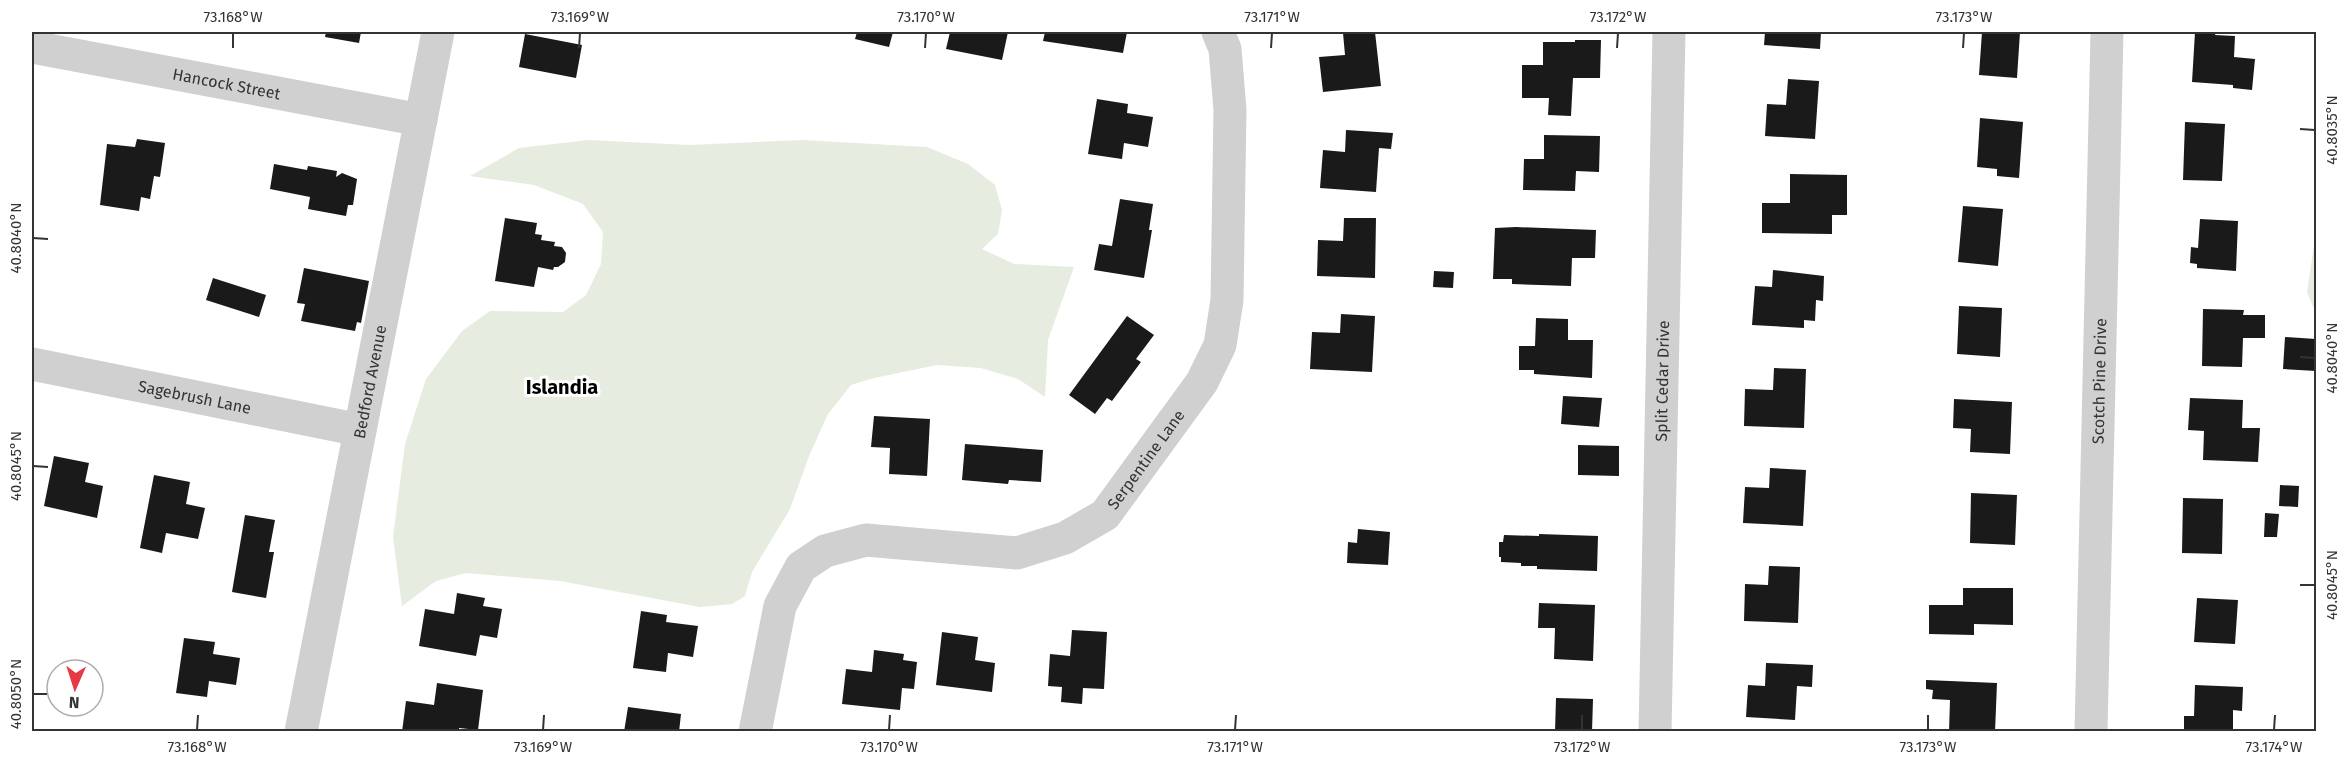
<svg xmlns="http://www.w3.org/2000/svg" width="2348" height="763" font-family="'Fira Sans',sans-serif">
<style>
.green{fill:#e6ecdf}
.building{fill:#1a1a1a}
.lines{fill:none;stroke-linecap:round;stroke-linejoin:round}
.minor{stroke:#d0d0d0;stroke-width:33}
.ticks{fill:none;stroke:#333;stroke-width:2}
.labels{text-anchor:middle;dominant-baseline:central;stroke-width:6;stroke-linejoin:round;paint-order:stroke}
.street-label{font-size:16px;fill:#333;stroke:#fff}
.quarter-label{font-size:20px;font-weight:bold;fill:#000;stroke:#fff}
.neatline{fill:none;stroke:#333;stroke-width:2}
.ticks-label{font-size:15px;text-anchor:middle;fill:#333}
</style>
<rect width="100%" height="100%" fill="#fff"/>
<path class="green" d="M 588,140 L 689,145 L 802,140 L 927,147 L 968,164 L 995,185 L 1002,210 L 998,234 L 982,249 L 1014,264 L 1074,267 L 1048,340 L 1045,397 L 1018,379 L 981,368 L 937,365 L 874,378 L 851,385 L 828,414 L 809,456 L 790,509 L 752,572 L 745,596 L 732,604 L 700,607 L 560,581 L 466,573 L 436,581 L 402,606 L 393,537 L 405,444 L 426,379 L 462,331 L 490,311 L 563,312 L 586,295 L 601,264 L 603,232 L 583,204 L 534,185 L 470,176 L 519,148 Z
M 2316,232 L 2316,314 L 2307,292 Z"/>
<path class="building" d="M 326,32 L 361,32 L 359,43 L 325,37 Z
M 857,32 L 893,32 L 889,47 L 855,39 Z
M 950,32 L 1008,32 L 1002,60 L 946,49 Z
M 1045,32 L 1127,32 L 1123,53 L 1043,41 Z
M 1352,32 L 1375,32 L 1381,86 L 1323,92 L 1319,57 L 1345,55 L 1343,33 Z
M 1765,32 L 1821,32 L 1820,49 L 1764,45 Z
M 1982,32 L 2020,32 L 2017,78 L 1979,75 Z
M 2195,32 L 2216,32 L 2215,35 L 2235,36 L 2234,57 L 2255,59 L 2252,90 L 2233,88 L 2233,85 L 2192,82 Z
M 525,34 L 582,45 L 576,78 L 519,67 Z
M 1575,40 L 1601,40 L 1600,78 L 1573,78 L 1571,116 L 1548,115 L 1549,98 L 1522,98 L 1522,65 L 1543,65 L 1543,42 L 1575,42 Z
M 1788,79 L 1819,81 L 1815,139 L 1765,136 L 1767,104 L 1786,105 Z
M 1097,99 L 1128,104 L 1127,113 L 1153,117 L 1148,147 L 1124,143 L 1122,159 L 1088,154 Z
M 1980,118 L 2023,122 L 2019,178 L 1997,176 L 1997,169 L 1977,167 Z
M 2185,122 L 2225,124 L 2222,181 L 2183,180 Z
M 1346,130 L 1393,133 L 1391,149 L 1379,148 L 1376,192 L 1320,188 L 1323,150 L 1345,152 Z
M 1544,135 L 1600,136 L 1599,172 L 1576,171 L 1575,191 L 1523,190 L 1524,159 L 1544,159 Z
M 137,139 L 165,143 L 160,177 L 154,176 L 150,199 L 141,197 L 139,211 L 100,205 L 107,144 L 135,147 Z
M 274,164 L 307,170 L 308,166 L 337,171 L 336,177 L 342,173 L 357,179 L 353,205 L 348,205 L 346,216 L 308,209 L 310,197 L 270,189 Z
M 1790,174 L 1847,175 L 1847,215 L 1832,215 L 1832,234 L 1762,233 L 1762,203 L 1790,203 Z
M 1120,199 L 1153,204 L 1149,230 L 1152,230 L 1144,278 L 1094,270 L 1099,244 L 1112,246 Z
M 1963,206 L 2003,209 L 1998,266 L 1958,262 Z
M 505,218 L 537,223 L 535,234 L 542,235 L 541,240 L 555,242 L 554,246 L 562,247 L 566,253 L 565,262 L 558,267 L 554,267 L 553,270 L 538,267 L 534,287 L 495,281 Z
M 1344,218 L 1376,218 L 1375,278 L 1317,276 L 1318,240 L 1343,241 Z
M 2200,219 L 2238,221 L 2236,271 L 2197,268 L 2197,264 L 2190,263 L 2191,247 L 2198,248 Z
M 1516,227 L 1596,230 L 1595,258 L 1572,258 L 1571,286 L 1512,284 L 1512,279 L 1493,279 L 1495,228 Z
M 304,268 L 369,281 L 361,323 L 357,322 L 355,331 L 301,321 L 305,304 L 297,303 Z
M 1773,270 L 1824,276 L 1823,301 L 1816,300 L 1815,321 L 1804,320 L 1804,328 L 1752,325 L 1755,286 L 1772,287 Z
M 1434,271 L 1454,272 L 1453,288 L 1433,287 Z
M 213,278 L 266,295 L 259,317 L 206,300 Z
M 1959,306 L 2002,308 L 2000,357 L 1957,354 Z
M 2203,309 L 2244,310 L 2243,315 L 2265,315 L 2265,338 L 2243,338 L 2242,367 L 2202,366 Z
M 1341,314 L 1375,316 L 1372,372 L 1310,369 L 1312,332 L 1340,333 Z
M 1127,316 L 1154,335 L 1136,359 L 1141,362 L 1112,401 L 1107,398 L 1095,414 L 1069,395 Z
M 1536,318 L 1568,319 L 1568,340 L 1593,340 L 1592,378 L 1534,374 L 1534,370 L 1519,370 L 1519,346 L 1535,346 Z
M 2285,337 L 2316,339 L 2316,371 L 2283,369 Z
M 1774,368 L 1806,369 L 1804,428 L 1744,426 L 1745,389 L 1773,390 Z
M 1563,396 L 1602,398 L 1599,427 L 1561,424 Z
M 2190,398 L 2243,400 L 2242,428 L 2260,428 L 2258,462 L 2203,460 L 2204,431 L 2188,430 Z
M 1954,399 L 2012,402 L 2010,454 L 1970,452 L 1971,429 L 1953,428 Z
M 874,416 L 930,419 L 927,476 L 889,474 L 890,448 L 871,447 Z
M 965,444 L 1043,450 L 1041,482 L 1009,480 L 1008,484 L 962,480 Z
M 1578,445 L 1619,446 L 1619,476 L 1578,475 Z
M 54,456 L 89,463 L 85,482 L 103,486 L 97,518 L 44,506 Z
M 1770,468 L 1806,470 L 1803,526 L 1743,523 L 1745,487 L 1769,488 Z
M 154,475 L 190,482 L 186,504 L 205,508 L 198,539 L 166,533 L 162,553 L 140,548 Z
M 2280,485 L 2299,486 L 2298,507 L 2279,506 Z
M 1971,493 L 2017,495 L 2015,545 L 1970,543 Z
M 2183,498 L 2223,499 L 2222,554 L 2182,553 Z
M 2265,513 L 2279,514 L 2277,537 L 2264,537 Z
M 245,515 L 275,520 L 269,552 L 274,552 L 266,598 L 232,592 Z
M 1358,529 L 1390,532 L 1388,565 L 1347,563 L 1348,542 L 1357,543 Z
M 1539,534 L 1598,536 L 1597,571 L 1537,569 L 1537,566 L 1521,566 L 1521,563 L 1501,562 L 1501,557 L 1499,557 L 1499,542 L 1503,542 L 1504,535 L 1539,536 Z
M 1769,566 L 1800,567 L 1798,623 L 1744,621 L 1745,584 L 1768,585 Z
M 1963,588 L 2013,588 L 2013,625 L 1974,624 L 1974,635 L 1929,634 L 1929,605 L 1963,605 Z
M 457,593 L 485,598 L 483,606 L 502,609 L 497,638 L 480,635 L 476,656 L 419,646 L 425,609 L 454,614 Z
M 2197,598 L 2238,600 L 2235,644 L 2194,642 Z
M 1539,603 L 1595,605 L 1593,661 L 1554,659 L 1555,628 L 1538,628 Z
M 641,611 L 667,615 L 666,622 L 698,626 L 693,657 L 668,653 L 666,672 L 633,668 Z
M 1072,630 L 1107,632 L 1104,689 L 1083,688 L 1082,704 L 1061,702 L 1062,687 L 1048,686 L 1050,654 L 1070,656 Z
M 942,632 L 978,637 L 975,660 L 995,663 L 992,692 L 936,685 Z
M 184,638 L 215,642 L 213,654 L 240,658 L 236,685 L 209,681 L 207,697 L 176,693 Z
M 874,650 L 904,654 L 903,660 L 917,662 L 914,689 L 902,688 L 900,710 L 842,704 L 846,669 L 872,672 Z
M 1766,663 L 1813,665 L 1812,687 L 1797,686 L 1795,720 L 1746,717 L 1748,685 L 1765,686 Z
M 1926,680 L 1997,683 L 1995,732 L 1949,732 L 1950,700 L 1932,699 L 1933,690 L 1926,689 Z
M 437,683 L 483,690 L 478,730 L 459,728 L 459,732 L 402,732 L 406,701 L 434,705 Z
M 2195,685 L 2243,687 L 2242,711 L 2233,710 L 2233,732 L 2184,732 L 2184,716 L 2194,716 Z
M 1556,698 L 1593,699 L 1592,732 L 1555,732 Z
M 628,707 L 681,714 L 679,732 L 624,732 Z"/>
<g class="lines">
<g class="minor">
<path id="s1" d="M 32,47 L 421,120"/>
<path id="s2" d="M 32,364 L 360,430"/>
<path id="s3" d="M 301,732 L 438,32"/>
<path id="s4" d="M 755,732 L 780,606 L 801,567 L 825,551 L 866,540 L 1017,553 L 1065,538 L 1105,515 L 1202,382 L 1220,345 L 1227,300 L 1230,110 L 1225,49 L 1218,32"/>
<path id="s5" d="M 1655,732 L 1669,32"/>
<path id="s6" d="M 2091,732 L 2107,32"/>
</g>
</g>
<path class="ticks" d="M 233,48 L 233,33M 579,48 L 580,33M 925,48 L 926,33M 1271,48 L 1272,33M 1617,48 L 1618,33M 1963,48 L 1964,33M 2300,129 L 2315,130M 33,238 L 48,239M 2300,357 L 2315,358M 33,466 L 48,467M 2300,585 L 2315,585M 33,694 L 48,694M 197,730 L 198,715M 543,730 L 544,715M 889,730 L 890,715M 1235,730 L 1236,715M 1582,730 L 1582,715M 1928,730 L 1928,715M 2274,730 L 2275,715"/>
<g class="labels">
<g class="street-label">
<text stroke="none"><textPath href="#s1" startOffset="198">Hancock Street</textPath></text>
<text stroke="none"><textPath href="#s3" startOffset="357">Bedford Avenue</textPath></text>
<text stroke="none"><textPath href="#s5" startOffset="351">Split Cedar Drive</textPath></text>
<text stroke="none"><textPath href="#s6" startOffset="351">Scotch Pine Drive</textPath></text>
<text stroke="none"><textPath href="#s2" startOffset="166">Sagebrush Lane</textPath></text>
<text stroke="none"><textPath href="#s4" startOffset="561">Serpentine Lane</textPath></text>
</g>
<g class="quarter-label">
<text x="562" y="387">Islandia</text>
</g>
</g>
<rect width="2348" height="763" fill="none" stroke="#ffffff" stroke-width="66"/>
<g transform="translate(75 688) rotate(183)"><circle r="28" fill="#ffffff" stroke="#adadad" stroke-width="1.5"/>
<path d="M0-4.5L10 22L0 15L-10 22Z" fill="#e63946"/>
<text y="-9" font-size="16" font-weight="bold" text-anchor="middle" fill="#333333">N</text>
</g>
<rect x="33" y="33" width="2282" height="697" class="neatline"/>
<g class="ticks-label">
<text x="233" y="22">73.168°W</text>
<text x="580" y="22">73.169°W</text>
<text x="926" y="22">73.170°W</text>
<text x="1272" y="22">73.171°W</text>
<text x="1618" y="22">73.172°W</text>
<text x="1964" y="22">73.173°W</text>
<text transform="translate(2332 130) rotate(-90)" y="5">40.8035°N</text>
<text transform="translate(16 238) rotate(-90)" y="5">40.8040°N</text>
<text transform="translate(2332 358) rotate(-90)" y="5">40.8040°N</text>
<text transform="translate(16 466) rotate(-90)" y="5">40.8045°N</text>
<text transform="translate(2332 585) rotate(-90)" y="5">40.8045°N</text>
<text transform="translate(16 694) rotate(-90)" y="5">40.8050°N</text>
<text x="197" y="752">73.168°W</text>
<text x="543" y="752">73.169°W</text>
<text x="889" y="752">73.170°W</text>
<text x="1235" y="752">73.171°W</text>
<text x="1582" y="752">73.172°W</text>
<text x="1928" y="752">73.173°W</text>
<text x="2274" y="752">73.174°W</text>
</g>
</svg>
